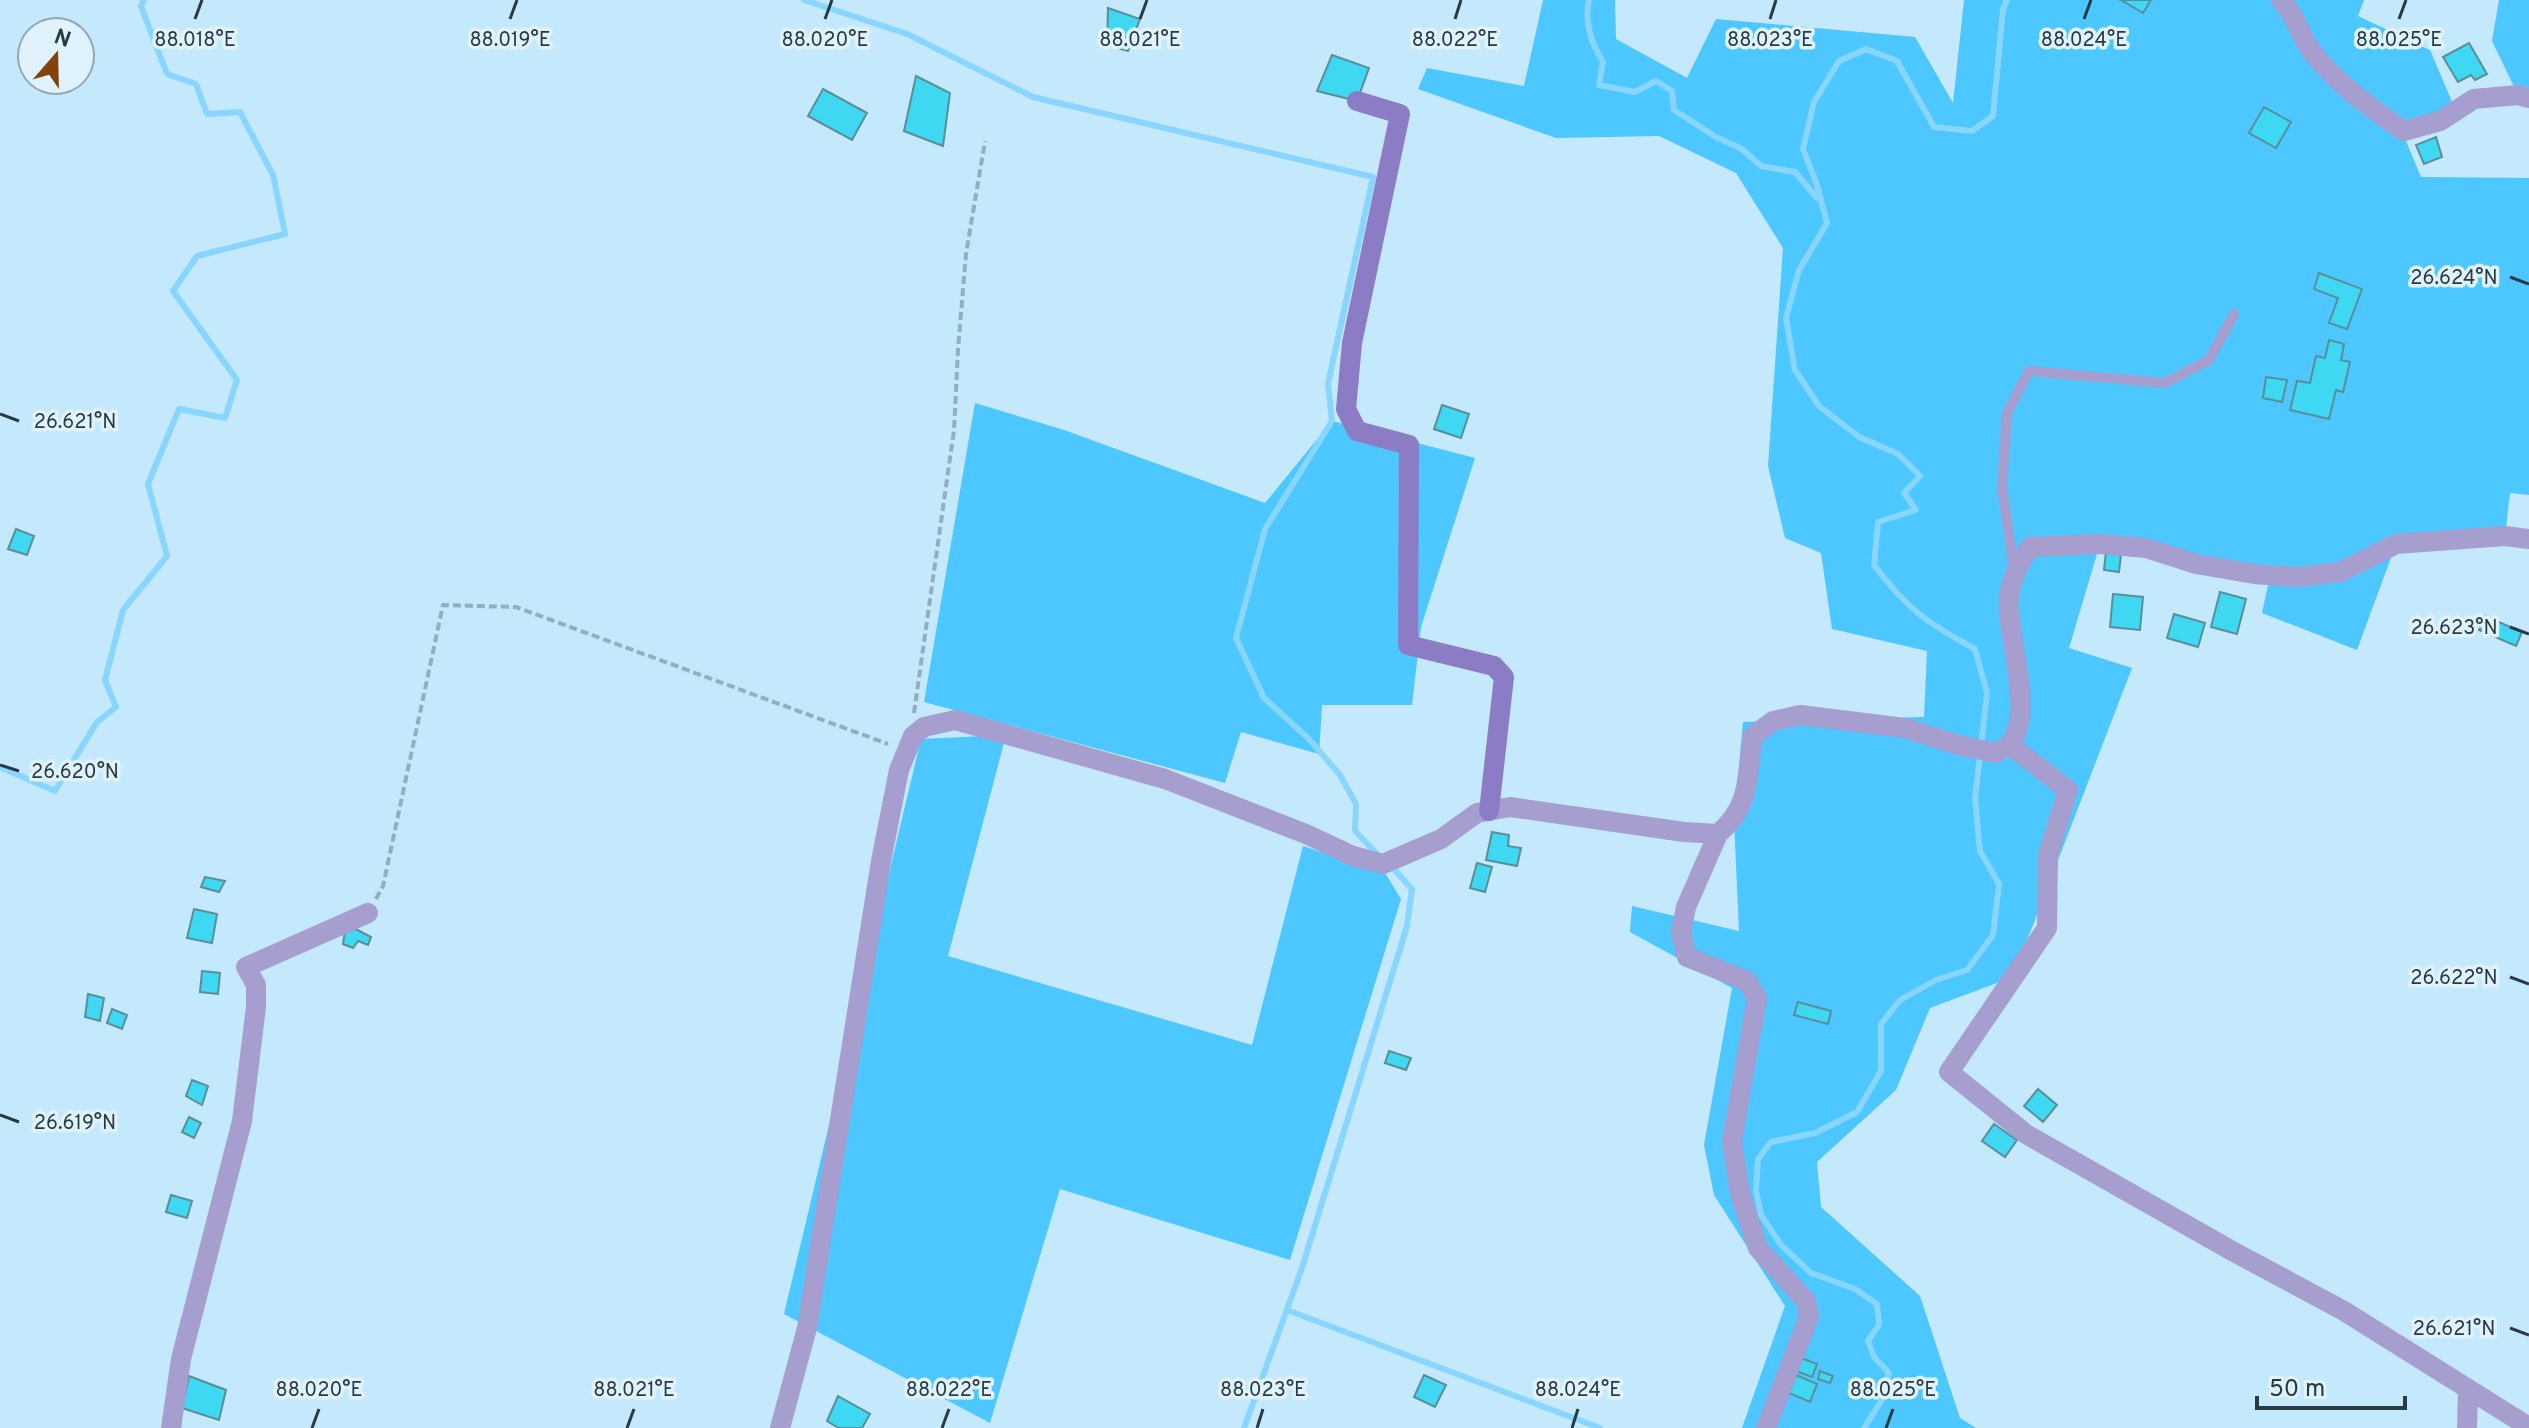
<svg xmlns="http://www.w3.org/2000/svg" width="2529" height="1428" font-family="Overpass,sans-serif">
<style>
.green{fill:#4cc7ff}
.lines{fill:none;stroke-linecap:round;stroke-linejoin:round}
.stream{stroke:#88d6ff;stroke-width:6}
.building{fill:#3fd8f2;stroke:#5a8e99;stroke-width:2}
.path{stroke:#91afc0;stroke-width:4;stroke-dasharray:8 4;stroke-linecap:butt}
.lane{stroke:#a79ed0;stroke-width:10}
.street{stroke:#a79ed0;stroke-width:20}
.secondary{stroke:#8b7cc5;stroke-width:20}
.ticks{fill:none;stroke:#283a44;stroke-width:3}
.ticks-label{font-size:20px;text-anchor:middle;fill:#283a44;stroke:#e0f2fc;stroke-width:7;stroke-linejoin:round;paint-order:stroke}
</style>
<rect width="100%" height="100%" fill="#c4e8fc"/>
<path class="green" d="M 1543,0 L 1615,0 L 1616,39 L 1687,78 L 1716,19 L 1915,37 L 1953,103 L 1964,0 L 2364,0 L 2358,16 L 2430,50 L 2456,111 L 2406,141 L 2421,177 L 2529,178 L 2529,495 L 2510,493 L 2505,536 L 2396,544 L 2357,650 L 2262,613 L 2270,576 L 2100,544 L 2069,648 L 2132,668 L 2013,977 L 1930,1008 L 1896,1090 L 1817,1162 L 1821,1207 L 1920,1296 L 1960,1418 L 1976,1428 L 1742,1428 L 1785,1306 L 1714,1195 L 1704,1145 L 1732,988 L 1630,932 L 1632,906 L 1739,931 L 1734,820 L 1743,722 L 1924,717 L 1927,651 L 1832,629 L 1821,553 L 1785,538 L 1768,466 L 1783,248 L 1736,173 L 1659,136 L 1556,138 L 1418,89 L 1427,68 L 1524,86 Z
M 2499,0 L 2529,0 L 2529,98 L 2518,95 L 2492,41 Z
M 975,403 L 1064,430 L 1265,503 L 1332,421 L 1475,458 L 1421,627 L 1412,705 L 1322,705 L 1319,754 L 1241,732 L 1225,783 L 924,702 Z
M 1006,735 L 948,956 L 1252,1045 L 1303,846 L 1385,873 L 1401,899 L 1290,1260 L 1060,1189 L 990,1423 L 784,1314 L 921,739 Z"/>
<g class="lines">
<path class="stream" d="M 804,0 L 907,34 L 1033,97 L 1373,177 L 1328,384 L 1332,421 L 1265,529 L 1236,638 L 1264,698 L 1308,738 L 1340,775 L 1356,804 L 1355,831 L 1379,856
M 1589,0 C 1584,23 1591,42 1603,62 L 1599,85 L 1635,92 L 1656,81 L 1672,91 L 1674,110 L 1716,137 L 1742,149 L 1761,166 L 1795,172 L 1817,198
M 0,767 L 55,791 L 97,722 L 116,707 L 105,680 L 123,610 L 167,556 L 148,484 L 179,409 L 225,418 L 237,380 L 173,291 L 197,256 L 285,234 L 273,175 L 240,112 L 207,114 L 196,84 L 167,74 L 141,6 L 144,0
M 1287,1310 L 1600,1428
M 1244,1428 L 1302,1268 L 1407,926 L 1412,889 L 1391,866
M 1864,1428 L 1883,1398 L 1889,1373 L 1874,1357 L 1868,1341 L 1879,1325 L 1877,1304 L 1855,1289 L 1811,1273 L 1781,1245 L 1761,1215 L 1756,1190 L 1758,1159 L 1771,1142 L 1815,1133 L 1857,1112 L 1881,1071 L 1881,1024 L 1900,1000 L 1936,980 L 1967,970 L 1993,935 L 1999,884 L 1980,851 L 1975,799 L 1987,693 L 1975,649 C 1927,623 1907,609 1874,565 L 1878,522 L 1916,510 L 1904,493 L 1920,476 L 1898,454 L 1859,437 L 1819,406 L 1795,370 L 1786,318 L 1799,270 L 1827,223 L 1817,185 L 1803,149 L 1814,102 L 1839,61 L 1866,49 L 1897,61 L 1934,127 L 1972,131 L 1993,116 L 2003,9 L 2007,0"/>
</g>
<path class="building" d="M 2121,0 L 2151,0 L 2143,13 Z
M 1108,8 L 1140,19 L 1128,51 L 1107,45 Z
M 2469,43 L 2487,74 L 2475,80 L 2471,75 L 2458,82 L 2443,57 Z
M 1332,55 L 1369,68 L 1357,101 L 1317,91 Z
M 916,76 L 950,93 L 943,146 L 904,131 Z
M 823,89 L 867,113 L 852,140 L 808,116 Z
M 2264,107 L 2291,122 L 2276,148 L 2249,133 Z
M 2436,137 L 2442,157 L 2424,164 L 2416,145 Z
M 2319,273 L 2362,289 L 2347,329 L 2329,323 L 2338,298 L 2314,289 Z
M 2329,340 L 2344,344 L 2341,360 L 2350,362 L 2343,392 L 2336,390 L 2329,419 L 2290,410 L 2297,381 L 2310,383 L 2316,356 L 2325,358 Z
M 2266,377 L 2287,380 L 2282,402 L 2263,398 Z
M 1442,405 L 1469,414 L 1461,438 L 1434,429 Z
M 16,529 L 34,536 L 27,555 L 8,549 Z
M 2106,552 L 2121,554 L 2119,572 L 2104,570 Z
M 2220,592 L 2246,599 L 2237,634 L 2211,627 Z
M 2113,594 L 2143,597 L 2140,630 L 2110,627 Z
M 2174,614 L 2205,623 L 2198,647 L 2167,638 Z
M 2485,616 L 2522,632 L 2516,646 L 2479,630 Z
M 1492,832 L 1509,835 L 1508,846 L 1521,848 L 1517,866 L 1486,860 Z
M 1477,863 L 1492,867 L 1485,892 L 1470,888 Z
M 205,877 L 225,881 L 219,892 L 201,887 Z
M 194,909 L 217,914 L 212,943 L 187,938 Z
M 346,924 L 371,937 L 368,945 L 358,941 L 353,948 L 343,944 Z
M 202,971 L 220,973 L 218,994 L 200,992 Z
M 88,994 L 104,998 L 100,1021 L 85,1017 Z
M 1798,1002 L 1831,1011 L 1828,1024 L 1794,1015 Z
M 112,1009 L 127,1015 L 122,1029 L 107,1023 Z
M 1389,1051 L 1411,1058 L 1406,1070 L 1385,1063 Z
M 192,1080 L 208,1086 L 202,1105 L 186,1096 Z
M 2038,1089 L 2057,1105 L 2043,1122 L 2024,1106 Z
M 189,1117 L 201,1123 L 194,1138 L 182,1132 Z
M 1994,1124 L 2017,1140 L 2005,1157 L 1982,1141 Z
M 171,1195 L 192,1201 L 187,1218 L 166,1212 Z
M 1801,1358 L 1817,1364 L 1812,1377 L 1796,1371 Z
M 1820,1371 L 1833,1376 L 1830,1383 L 1818,1379 Z
M 1424,1375 L 1446,1385 L 1435,1407 L 1414,1397 Z
M 1796,1375 L 1817,1384 L 1810,1402 L 1789,1393 Z
M 189,1376 L 226,1390 L 219,1420 L 182,1408 Z
M 838,1396 L 870,1414 L 862,1428 L 839,1428 L 827,1421 Z"/>
<g class="lines">
<path class="path" d="M 914,713 L 954,430 L 958,349 L 966,254 L 985,141
M 376,899 L 383,886 L 443,605 L 516,607 L 888,744"/>
<path class="lane" d="M 2014,570 L 2002,487 L 2007,413 L 2029,371 L 2165,383 L 2209,360 L 2234,314"/>
<path class="street" d="M 2281,0 C 2296,15 2300,37 2313,53 C 2338,85 2371,108 2404,131 L 2440,121 L 2474,99 L 2518,95 L 2529,98
M 2010,745 L 2068,790 L 2048,855 L 2047,928 L 1949,1072 L 2026,1134 L 2234,1252 L 2344,1311 L 2529,1427
M 1718,834 L 1686,907 L 1681,933 L 1687,957 L 1747,981 L 1757,998 L 1732,1141 L 1740,1194 L 1758,1248 L 1806,1301 L 1809,1317 L 1766,1428
M 171,1428 L 181,1359 L 242,1121 L 256,1007 L 256,985 L 246,967 L 368,913
M 780,1428 L 807,1328 L 881,861 L 899,770 L 913,736 L 924,727 L 955,720 L 1165,779 L 1306,834 L 1353,856 L 1383,864 L 1441,839 L 1477,813 L 1510,807 L 1684,832 L 1718,834 C 1752,805 1746,777 1753,736 L 1773,721 L 1800,715 L 1905,728 L 1958,745 L 1996,753 C 2001,750 2008,747 2011,742 C 2035,710 2006,636 2009,599 C 2011,578 2019,564 2030,547 L 2100,544 L 2146,548 L 2196,564 L 2254,574 L 2297,577 L 2341,572 L 2396,544 L 2505,536 L 2529,539
M 2467,1428 L 2468,1391"/>
<path class="secondary" d="M 1357,101 L 1400,114 L 1352,343 L 1346,409 L 1357,431 L 1409,445 L 1408,645 L 1494,666 L 1504,677 L 1489,811"/>
</g>
<path class="ticks" d="M 195,19 L 202,0M 510,19 L 517,0M 825,19 L 832,0M 1140,19 L 1147,0M 1455,19 L 1461,0M 1770,19 L 1776,0M 2084,19 L 2091,0M 2399,19 L 2406,0M 2510,277 L 2529,284M 0,414 L 19,421M 2510,627 L 2529,634M 0,765 L 19,771M 2510,977 L 2529,984M 0,1115 L 19,1122M 2510,1328 L 2529,1335M 312,1428 L 319,1409M 627,1428 L 634,1409M 942,1428 L 949,1409M 1257,1428 L 1263,1409M 1572,1428 L 1578,1409M 1886,1428 L 1893,1409"/>
<g class="ticks-label">
<text x="195" y="46">88.018°E</text>
<text x="510" y="46">88.019°E</text>
<text x="825" y="46">88.020°E</text>
<text x="1140" y="46">88.021°E</text>
<text x="1455" y="46">88.022°E</text>
<text x="1770" y="46">88.023°E</text>
<text x="2084" y="46">88.024°E</text>
<text x="2399" y="46">88.025°E</text>
<text x="2454" y="284">26.624°N</text>
<text x="75" y="428">26.621°N</text>
<text x="2454" y="634">26.623°N</text>
<text x="75" y="778">26.620°N</text>
<text x="2454" y="984">26.622°N</text>
<text x="75" y="1129">26.619°N</text>
<text x="2454" y="1335">26.621°N</text>
<text x="319" y="1396">88.020°E</text>
<text x="634" y="1396">88.021°E</text>
<text x="949" y="1396">88.022°E</text>
<text x="1263" y="1396">88.023°E</text>
<text x="1578" y="1396">88.024°E</text>
<text x="1893" y="1396">88.025°E</text>
</g>
<g transform="translate(56 56) rotate(20)"><circle r="38" fill="#e0f2fc" stroke="#96a8b2" stroke-width="2"/>
<path d="M0-6L14 30L0 20L-14 30Z" fill="#83410e"/>
<text y="-12" font-size="22" font-weight="bold" text-anchor="middle" fill="#283a44">N</text>
</g>
<path d="M2257 1396v12h148v-12" fill="none" stroke="#283a44" stroke-width="4"/>
<text x="2269" y="1396" font-size="24" fill="#283a44" stroke="#e0f2fc" stroke-width="6" paint-order="stroke">50 m</text>
</svg>
